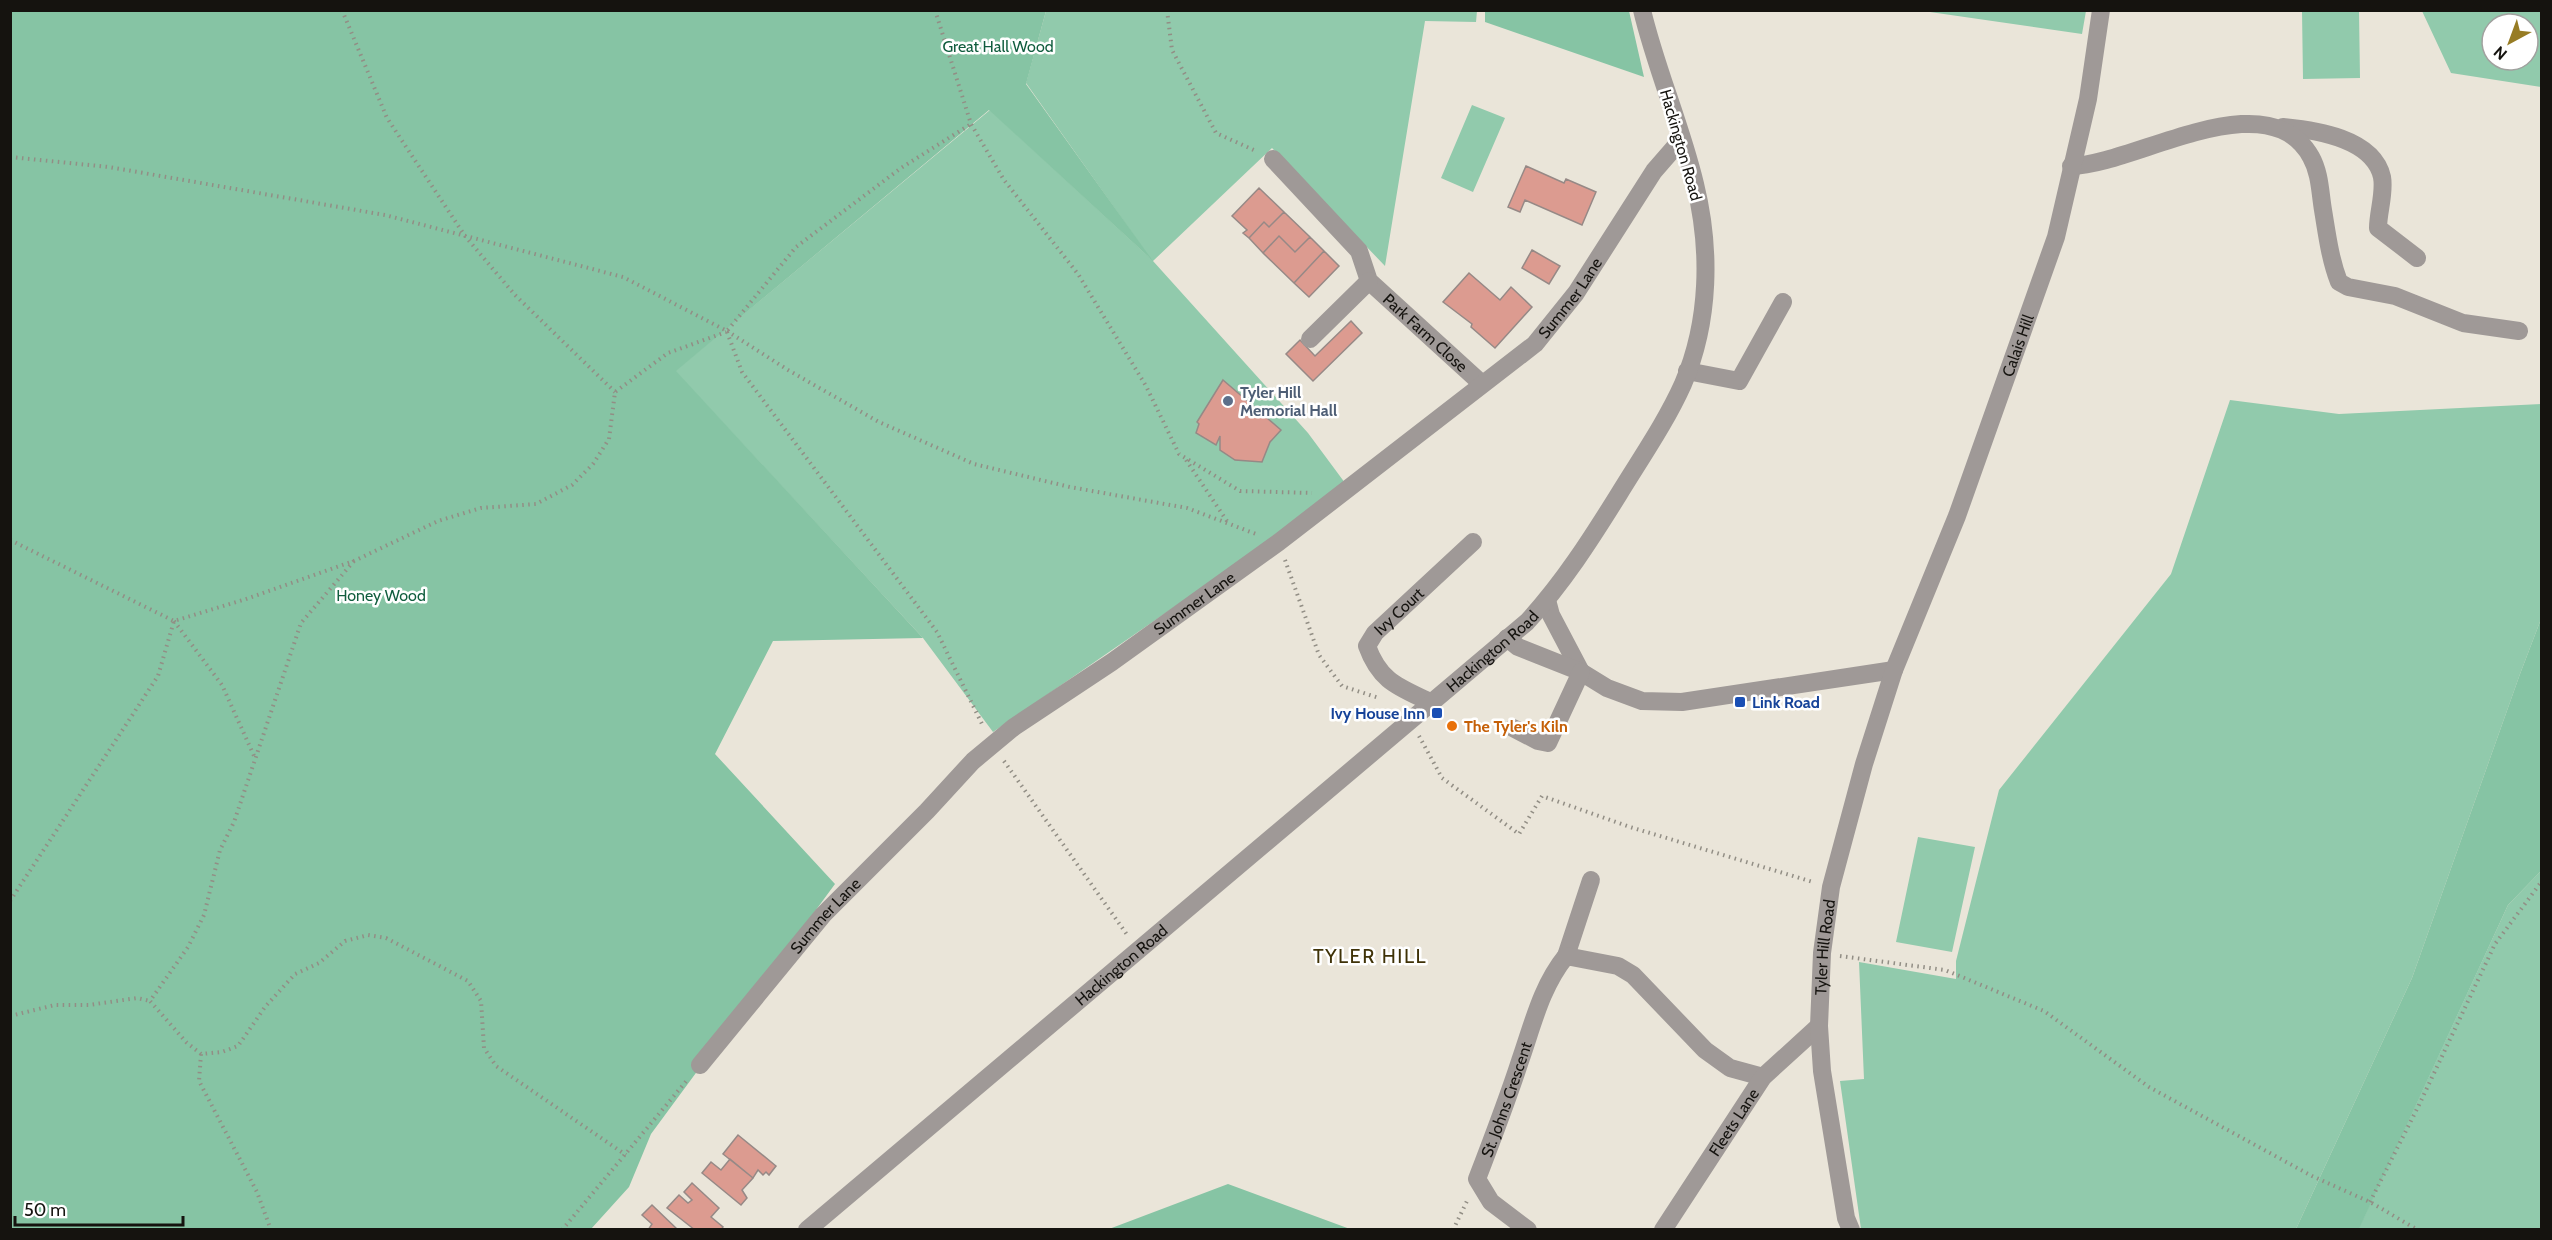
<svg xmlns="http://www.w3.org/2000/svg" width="2552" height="1240" font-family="Cabin,sans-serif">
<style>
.green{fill:#91caac;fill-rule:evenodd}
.forest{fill:#86c4a4}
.building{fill:#dc9b90;stroke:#968986;stroke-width:1.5}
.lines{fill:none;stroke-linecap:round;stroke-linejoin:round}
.path{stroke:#928e85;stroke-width:4;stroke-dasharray:1.5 4.5;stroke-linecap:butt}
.minor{stroke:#9f9997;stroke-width:18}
.service-dot{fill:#5c6f8a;stroke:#fff;stroke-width:2}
.transit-dot{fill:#1a4fb4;stroke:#fff;stroke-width:2}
.food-dot{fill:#e8710a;stroke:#fff;stroke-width:2}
.labels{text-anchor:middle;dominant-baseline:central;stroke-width:5;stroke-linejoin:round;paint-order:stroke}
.park-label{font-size:16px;fill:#105d3e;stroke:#fff}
.street-label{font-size:16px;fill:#15130f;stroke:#fff}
.service-label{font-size:16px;font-weight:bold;fill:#4e5e75;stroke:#fff;text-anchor:start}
.transit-label{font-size:16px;font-weight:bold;fill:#164399;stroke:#fff;text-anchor:start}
.food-label{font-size:16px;font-weight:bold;fill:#c56008;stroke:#fff;text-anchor:start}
.quarter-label{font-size:20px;letter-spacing:1.5px;fill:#3f3207;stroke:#fff}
</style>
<rect width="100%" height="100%" fill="#eae5d9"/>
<path class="green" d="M 1046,11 L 1477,11 L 1476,22 L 1425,21 L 1385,266 L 1272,148 L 1153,261 L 1308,433 L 1348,487 L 993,732 L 923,638 L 675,371 L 990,110 L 1150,258 L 1026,83 Z
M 1923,11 L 2086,10 L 2086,11 L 2082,34 Z
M 2302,11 L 2359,11 L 2360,78 L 2303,79 Z
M 2422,11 L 2541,11 L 2541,87 L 2451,73 ZM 2492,24 L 2528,24 L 2528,60 L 2492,60 Z
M 1472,105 L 1505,118 L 1473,192 L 1441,178 Z
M 2230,400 L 2339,414 L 2541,404 L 2541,619 L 2520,674 L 2412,978 L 2296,1229 L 1861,1229 L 1840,1081 L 1864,1079 L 1859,962 L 1956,979 L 1956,961 L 1999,790 L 2171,574 Z
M 1918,837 L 1975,847 L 1952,952 L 1896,942 Z
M 2541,871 L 2541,1229 L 2358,1230 L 2508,905 Z"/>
<path class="forest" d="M 10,11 L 1046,11 L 1026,84 L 1153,261 L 989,110 L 676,371 L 923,638 L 773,641 L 715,754 L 835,884 L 651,1134 L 629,1187 L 591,1229 L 11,1229 Z
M 1485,11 L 1629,11 L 1644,77 L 1485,22 Z
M 2541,619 L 2541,871 L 2508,905 L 2359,1229 L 2296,1229 L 2412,978 L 2520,674 Z
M 1228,1184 L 1350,1229 L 1109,1229 Z"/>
<path class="building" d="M 1526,166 L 1564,183 L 1566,179 L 1596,192 L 1582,225 L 1525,200 L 1520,212 L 1508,207 Z
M 1259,188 L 1284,212 L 1269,227 L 1264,222 L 1249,238 L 1243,233 L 1247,230 L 1232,216 Z
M 1284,212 L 1310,237 L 1295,252 L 1279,236 L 1263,253 L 1249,238 L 1264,222 L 1269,227 Z
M 1279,236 L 1295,252 L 1310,237 L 1324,251 L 1294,283 L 1263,253 Z
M 1532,250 L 1560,266 L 1549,284 L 1522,268 Z
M 1324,251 L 1339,266 L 1309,297 L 1294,283 Z
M 1469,273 L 1500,300 L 1511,287 L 1532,307 L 1495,348 L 1471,327 L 1472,324 L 1443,302 Z
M 1351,321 L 1362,333 L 1313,381 L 1286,354 L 1300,340 L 1315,356 Z
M 1223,380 L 1281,430 L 1270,442 L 1262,462 L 1235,460 L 1220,450 L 1220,436 L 1216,445 L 1196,433 L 1199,424 L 1197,422 Z
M 738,1135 L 776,1166 L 769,1175 L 766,1172 L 763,1175 L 758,1170 L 753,1178 L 723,1154 Z
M 730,1159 L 753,1178 L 742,1190 L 747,1198 L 741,1205 L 702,1173 L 711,1162 L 721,1170 Z
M 692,1183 L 719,1208 L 711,1217 L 723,1227 L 721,1230 L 695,1230 L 667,1208 L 679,1195 L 688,1203 L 692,1200 L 684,1192 Z
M 652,1205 L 678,1230 L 648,1230 L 652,1224 L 642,1215 Z"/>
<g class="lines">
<path class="path" d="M 342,10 L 387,118 L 465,236 L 515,295 L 615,392
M 935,10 L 971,124 L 1004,180 L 1078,274 L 1146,386 L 1179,454 L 1240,491 L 1312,493
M 1167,10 L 1172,50 L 1216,133 L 1256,151
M 10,157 L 109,167 L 385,215 L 623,277 L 727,331 L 796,247 L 901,168 L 971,124
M 727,331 L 788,370 L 879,422 L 974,464 L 1070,487 L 1187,508 L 1256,534
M 727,332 L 742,372 L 937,632 L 983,726
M 1186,460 L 1229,524
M 10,540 L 174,621 L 243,600 L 354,561 L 438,521 L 481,508 L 536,504 L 572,485 L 593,464 L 609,439 L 615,392 L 668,353 L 726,332
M 1285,560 L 1319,655 L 1342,686 L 1379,698
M 354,561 L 301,623 L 234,822 L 220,850 L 204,915 L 188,947 L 150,1001 L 186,1042 L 201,1054 L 222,1052 L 238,1046 L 265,1007 L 295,974 L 319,963 L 345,941 L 368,935 L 386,938 L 468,981 L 481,1001 L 484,1048 L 496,1066 L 626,1155
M 174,621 L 222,685 L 255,758
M 1419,736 L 1442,778 L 1519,834 L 1542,796 L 1630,827 L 1813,882
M 1004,761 L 1128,936
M 10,901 L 158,676 L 174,621
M 1840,956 L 1945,970 L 2044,1011 L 2149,1087 L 2312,1176 L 2370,1202 L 2418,1230
M 10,1016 L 55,1005 L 89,1005 L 137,998 L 150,1001
M 201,1054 L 199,1081 L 257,1192 L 271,1230
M 2370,1202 L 2419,1105 L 2495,944 L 2542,881
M 562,1230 L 688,1079
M 1453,1230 L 1468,1199"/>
<g class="minor">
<path d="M 2283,127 C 2315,130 2373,138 2382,177 C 2385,193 2378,212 2378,228 L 2417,258"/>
<path id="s1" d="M 1273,159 L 1359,251 L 1369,281 L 1482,384"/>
<path d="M 2071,166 C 2135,165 2267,78 2311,157 C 2320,173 2320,192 2323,210 C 2327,234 2330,259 2339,282 L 2348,287 L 2395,296 L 2463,323 L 2519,331"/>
<path d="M 1310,339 L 1369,281"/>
<path d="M 1687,371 L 1739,381 L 1783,302"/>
<path d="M 1547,600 L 1551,615 L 1581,672"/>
<path d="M 1507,638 L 1518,647 L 1581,672 L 1607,688 L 1642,701 L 1682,702 L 1894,670"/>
<path id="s2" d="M 1430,702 C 1399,687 1380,682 1367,646 L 1375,633 L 1473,542"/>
<path d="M 1513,728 L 1538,741 L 1548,743 L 1581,672"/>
<path d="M 1566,956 L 1591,880"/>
<path id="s3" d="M 700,1065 L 823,915 L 927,811 L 973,761 L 1014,727 L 1112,662 L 1279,542 L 1535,344 L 1576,293 L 1654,171 L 1681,140"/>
<path id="s4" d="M 807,1230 L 1527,622 C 1563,583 1591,539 1619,494 C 1641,458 1666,422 1683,384 C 1710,321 1711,249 1695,184 C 1681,125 1656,69 1642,10"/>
<path id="s5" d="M 1528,1230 L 1491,1202 L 1477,1179 C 1492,1140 1507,1101 1520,1061 C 1533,1024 1541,987 1566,956 L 1618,966 L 1633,975 L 1705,1050 L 1730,1068 L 1763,1077"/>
<path id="s6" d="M 1663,1230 L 1763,1077 L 1819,1026"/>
<path id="s7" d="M 1851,1230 L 1846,1218 L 1822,1071 L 1819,1026 L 1822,953 L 1831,887 L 1864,764 L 1894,670 L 1957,516 L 2056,237 L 2088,99 L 2101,10"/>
</g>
</g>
<circle class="service-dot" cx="1228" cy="401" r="6"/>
<g class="transit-dot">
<rect x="1734" y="696" width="12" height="12" rx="3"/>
<rect x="1431" y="707" width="12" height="12" rx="3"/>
</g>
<circle class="food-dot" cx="1452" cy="726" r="6"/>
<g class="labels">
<g class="park-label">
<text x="998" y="46">Great Hall Wood</text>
<text x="381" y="595">Honey Wood</text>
</g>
<g class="street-label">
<text transform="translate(1681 145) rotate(74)">Hackington Road</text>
<text stroke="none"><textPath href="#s3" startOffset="1167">Summer Lane</textPath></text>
<text stroke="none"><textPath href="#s1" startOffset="234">Park Farm Close</textPath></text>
<text stroke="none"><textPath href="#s7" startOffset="920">Calais Hill</textPath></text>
<text stroke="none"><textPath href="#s3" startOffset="681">Summer Lane</textPath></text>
<text stroke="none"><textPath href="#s2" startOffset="135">Ivy Court</textPath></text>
<text stroke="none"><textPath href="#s4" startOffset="897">Hackington Road</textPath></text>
<text stroke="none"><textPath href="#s3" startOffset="195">Summer Lane</textPath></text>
<text stroke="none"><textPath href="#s7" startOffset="286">Tyler Hill Road</textPath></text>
<text stroke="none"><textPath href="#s4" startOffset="411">Hackington Road</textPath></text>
<text stroke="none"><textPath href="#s5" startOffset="158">St. Johns Crescent</textPath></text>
<text stroke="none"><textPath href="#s6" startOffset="129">Fleets Lane</textPath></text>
</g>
<g class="service-label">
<text x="1240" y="392">Tyler Hill<tspan x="1240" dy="18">Memorial Hall</tspan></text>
</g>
<g class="transit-label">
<text x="1752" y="702">Link Road</text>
<text x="1425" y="713" text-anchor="end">Ivy House Inn</text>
</g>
<g class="food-label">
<text x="1464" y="726">The Tyler's Kiln</text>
</g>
<g class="quarter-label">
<text x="1370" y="956">TYLER HILL</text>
</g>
</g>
<rect width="2552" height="1240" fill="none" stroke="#15130f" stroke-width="24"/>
<g transform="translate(2510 42) rotate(221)"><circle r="28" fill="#ffffff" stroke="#a1a19f" stroke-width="1.5"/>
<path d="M0-4.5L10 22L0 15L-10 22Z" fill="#977c24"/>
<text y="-9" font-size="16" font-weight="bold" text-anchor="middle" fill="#15130f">N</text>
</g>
<path d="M15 1216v9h168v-9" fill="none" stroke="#15130f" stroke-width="3"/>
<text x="24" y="1216" font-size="18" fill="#15130f" stroke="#ffffff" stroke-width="4.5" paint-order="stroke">50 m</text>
</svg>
